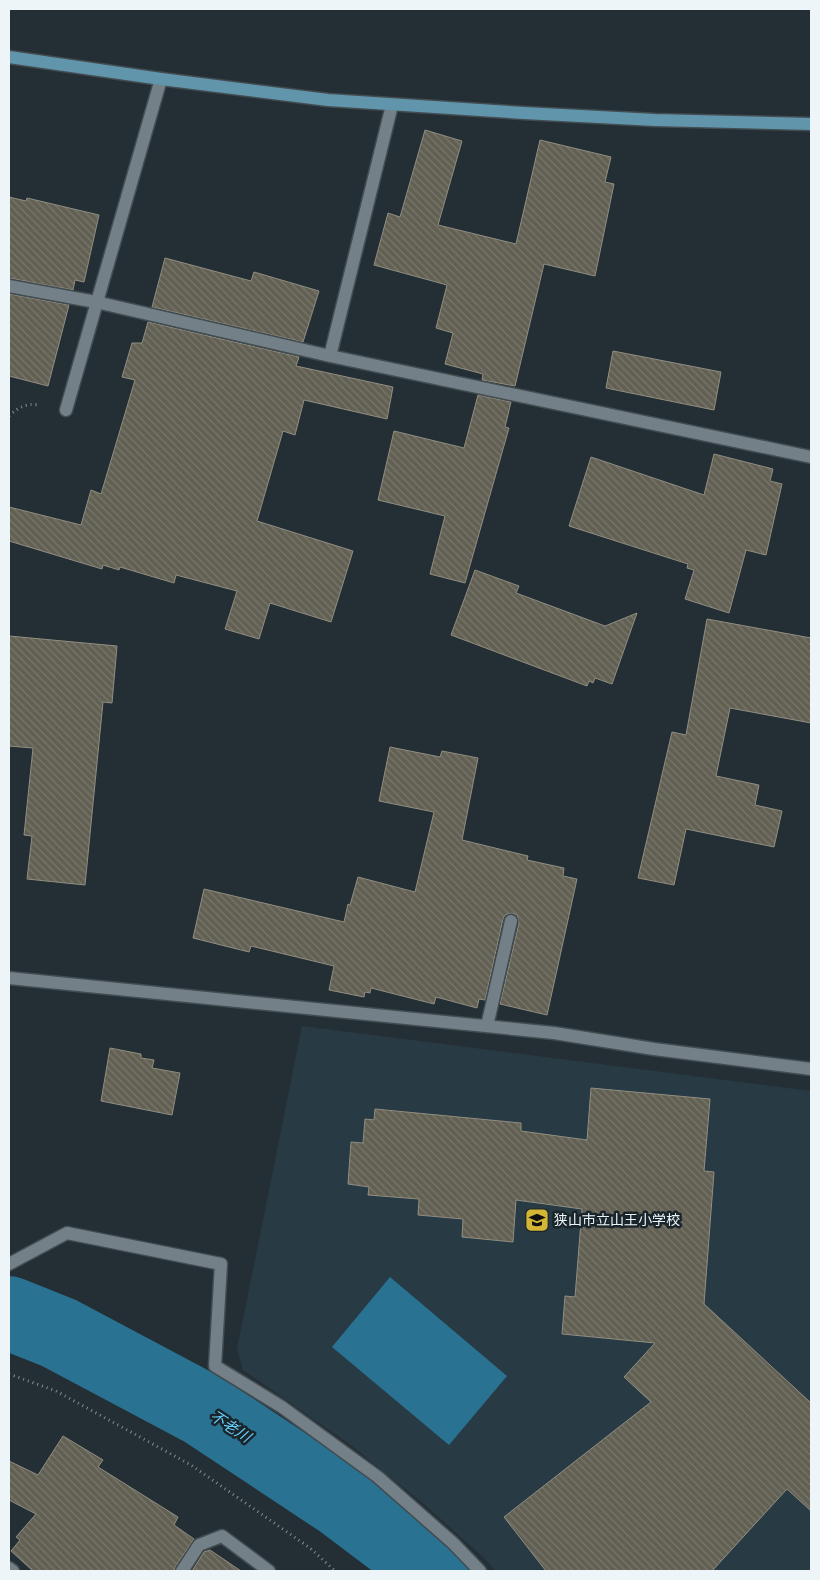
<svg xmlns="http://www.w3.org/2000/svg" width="820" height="1580" font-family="'Sofia Sans Condensed','Noto Sans JP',sans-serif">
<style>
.built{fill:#283a44}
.water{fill:#2a7291}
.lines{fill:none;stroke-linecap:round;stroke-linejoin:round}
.river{stroke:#2a7291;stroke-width:74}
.building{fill:url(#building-back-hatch);stroke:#918e81}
.lane-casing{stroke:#424c51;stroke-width:15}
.street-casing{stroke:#424c51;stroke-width:15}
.secondary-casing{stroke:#424c51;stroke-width:15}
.path{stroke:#838c91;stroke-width:3;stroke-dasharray:1 4;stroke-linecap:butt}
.lane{stroke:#738087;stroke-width:12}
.street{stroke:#738087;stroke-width:12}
.secondary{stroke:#6095ab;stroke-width:12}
.labels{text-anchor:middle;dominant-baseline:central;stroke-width:5;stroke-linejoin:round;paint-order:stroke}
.poi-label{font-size:14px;fill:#eef5f9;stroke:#1a252b;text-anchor:start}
.water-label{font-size:15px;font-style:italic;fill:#67ccfb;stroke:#1a252b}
</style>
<defs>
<pattern id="building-back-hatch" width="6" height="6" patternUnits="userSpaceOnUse" patternTransform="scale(1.25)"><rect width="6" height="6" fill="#625f53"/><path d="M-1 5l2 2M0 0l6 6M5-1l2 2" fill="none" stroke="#79776c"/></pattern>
</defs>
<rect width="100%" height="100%" fill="#242f35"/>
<path class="built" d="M 302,1026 L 811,1091 L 811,1571 L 496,1571 L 484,1558 L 425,1505 L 348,1443 L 243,1370 L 237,1349 Z"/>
<path class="water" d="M 390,1277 L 507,1376 L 449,1445 L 332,1347 Z"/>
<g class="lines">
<path class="river" d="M 9,1313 L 59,1333 L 202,1409 L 341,1501 L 434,1571"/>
</g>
<path class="building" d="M 425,130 L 462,141 L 438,225 L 516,244 L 540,140 L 611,157 L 605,182 L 614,184 L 595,276 L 544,264 L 515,386 L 482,380 L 483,374 L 445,364 L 453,333 L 436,328 L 447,285 L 374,265 L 388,213 L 400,217 Z
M 9,197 L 26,201 L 27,198 L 99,215 L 84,282 L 75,280 L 73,290 L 9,278 Z
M 165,258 L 251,281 L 254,272 L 319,291 L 303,342 L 152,307 Z
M 9,294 L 69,305 L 48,386 L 9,376 Z
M 148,322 L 299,357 L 296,366 L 393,387 L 387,419 L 304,400 L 295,435 L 283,431 L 257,521 L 353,551 L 331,622 L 270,603 L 259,639 L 225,629 L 237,591 L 176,575 L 174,583 L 120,567 L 119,570 L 103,565 L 102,569 L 9,541 L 9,507 L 81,525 L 91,490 L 101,494 L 135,380 L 122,377 L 132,343 L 142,343 Z
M 613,351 L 721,372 L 714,410 L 606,388 Z
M 478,395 L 511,402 L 505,427 L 509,428 L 465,583 L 430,574 L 445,516 L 378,500 L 394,431 L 464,448 Z
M 714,454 L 773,469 L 770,481 L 782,484 L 766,555 L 746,550 L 729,613 L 685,599 L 694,570 L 687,568 L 688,564 L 569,526 L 591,457 L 704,495 Z
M 475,570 L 519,586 L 516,593 L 605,626 L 637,613 L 612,684 L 595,678 L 593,683 L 589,681 L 587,686 L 451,635 Z
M 707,619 L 811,638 L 811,723 L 730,708 L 716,776 L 759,785 L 755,805 L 782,811 L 774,847 L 686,829 L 674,885 L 638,878 L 672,732 L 686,735 Z
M 9,636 L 117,646 L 112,703 L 103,702 L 85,885 L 27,879 L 32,836 L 24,835 L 33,748 L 9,746 Z
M 390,747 L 440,757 L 442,751 L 478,758 L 462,840 L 528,856 L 527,860 L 564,868 L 563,876 L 577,879 L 547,1015 L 500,1004 L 519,923 L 517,915 L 512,913 L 505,915 L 503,919 L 485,1000 L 479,999 L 477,1008 L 436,997 L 434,1004 L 371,988 L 370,993 L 365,992 L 364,997 L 329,990 L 334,966 L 251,946 L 249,952 L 193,938 L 204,889 L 344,922 L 348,904 L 350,905 L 358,877 L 415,892 L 434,812 L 379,801 Z
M 110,1048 L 141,1054 L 141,1058 L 154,1060 L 152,1068 L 180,1073 L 172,1115 L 101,1101 Z
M 591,1088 L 710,1099 L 704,1171 L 714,1172 L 704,1304 L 811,1403 L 811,1511 L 787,1489 L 712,1571 L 546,1571 L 504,1517 L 651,1402 L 624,1377 L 655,1343 L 562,1334 L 565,1296 L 575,1297 L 582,1209 L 516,1200 L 513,1242 L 462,1237 L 463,1219 L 418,1215 L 419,1199 L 368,1195 L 369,1187 L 348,1184 L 351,1142 L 363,1143 L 365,1119 L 374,1120 L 375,1109 L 521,1123 L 521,1131 L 587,1140 Z
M 63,1436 L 103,1460 L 98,1467 L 178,1517 L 174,1525 L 194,1539 L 175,1567 L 174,1571 L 33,1571 L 11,1551 L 20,1540 L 16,1537 L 36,1514 L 9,1500 L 9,1461 L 38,1475 Z
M 210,1550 L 241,1571 L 192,1571 L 204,1552 Z"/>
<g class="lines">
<g class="lane-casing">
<path id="lane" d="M 9,286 L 96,302 L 330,356 L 811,457
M 330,356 L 392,105
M 487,1026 L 511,921
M 9,1264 L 67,1233 L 221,1264 L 215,1366 L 282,1407 L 378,1477 L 453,1543 L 480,1571"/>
</g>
<g class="street-casing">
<path id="street" d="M 66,410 L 161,79
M 9,978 L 554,1033 L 654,1049 L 811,1069
M 9,1568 L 13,1571
M 182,1571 L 199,1545 L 222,1536 L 269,1571"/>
</g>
<g class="secondary-casing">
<path id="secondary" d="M 9,57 L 161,79 L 328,100 L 524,113 L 655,120 L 811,124"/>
</g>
<path class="path" d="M 9,416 C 18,408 25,403 38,405
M 9,1374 L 56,1391 L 191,1465 L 310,1548 L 335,1571"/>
<use href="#lane" class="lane"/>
<use href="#street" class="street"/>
<use href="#secondary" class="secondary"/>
</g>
<defs>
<g id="school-square" transform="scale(1.25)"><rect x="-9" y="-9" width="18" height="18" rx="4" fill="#d4b635" stroke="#1a252b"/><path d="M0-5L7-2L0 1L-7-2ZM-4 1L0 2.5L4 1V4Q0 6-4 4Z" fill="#111"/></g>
</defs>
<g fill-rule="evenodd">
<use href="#school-square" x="537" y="1220"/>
</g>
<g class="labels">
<g class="poi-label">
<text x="554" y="1220">狭山市立山王小学校</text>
</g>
<g class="water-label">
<text transform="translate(230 1427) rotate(33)">不老川</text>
</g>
</g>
<rect width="820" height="1580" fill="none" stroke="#eef5f9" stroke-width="20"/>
</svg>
